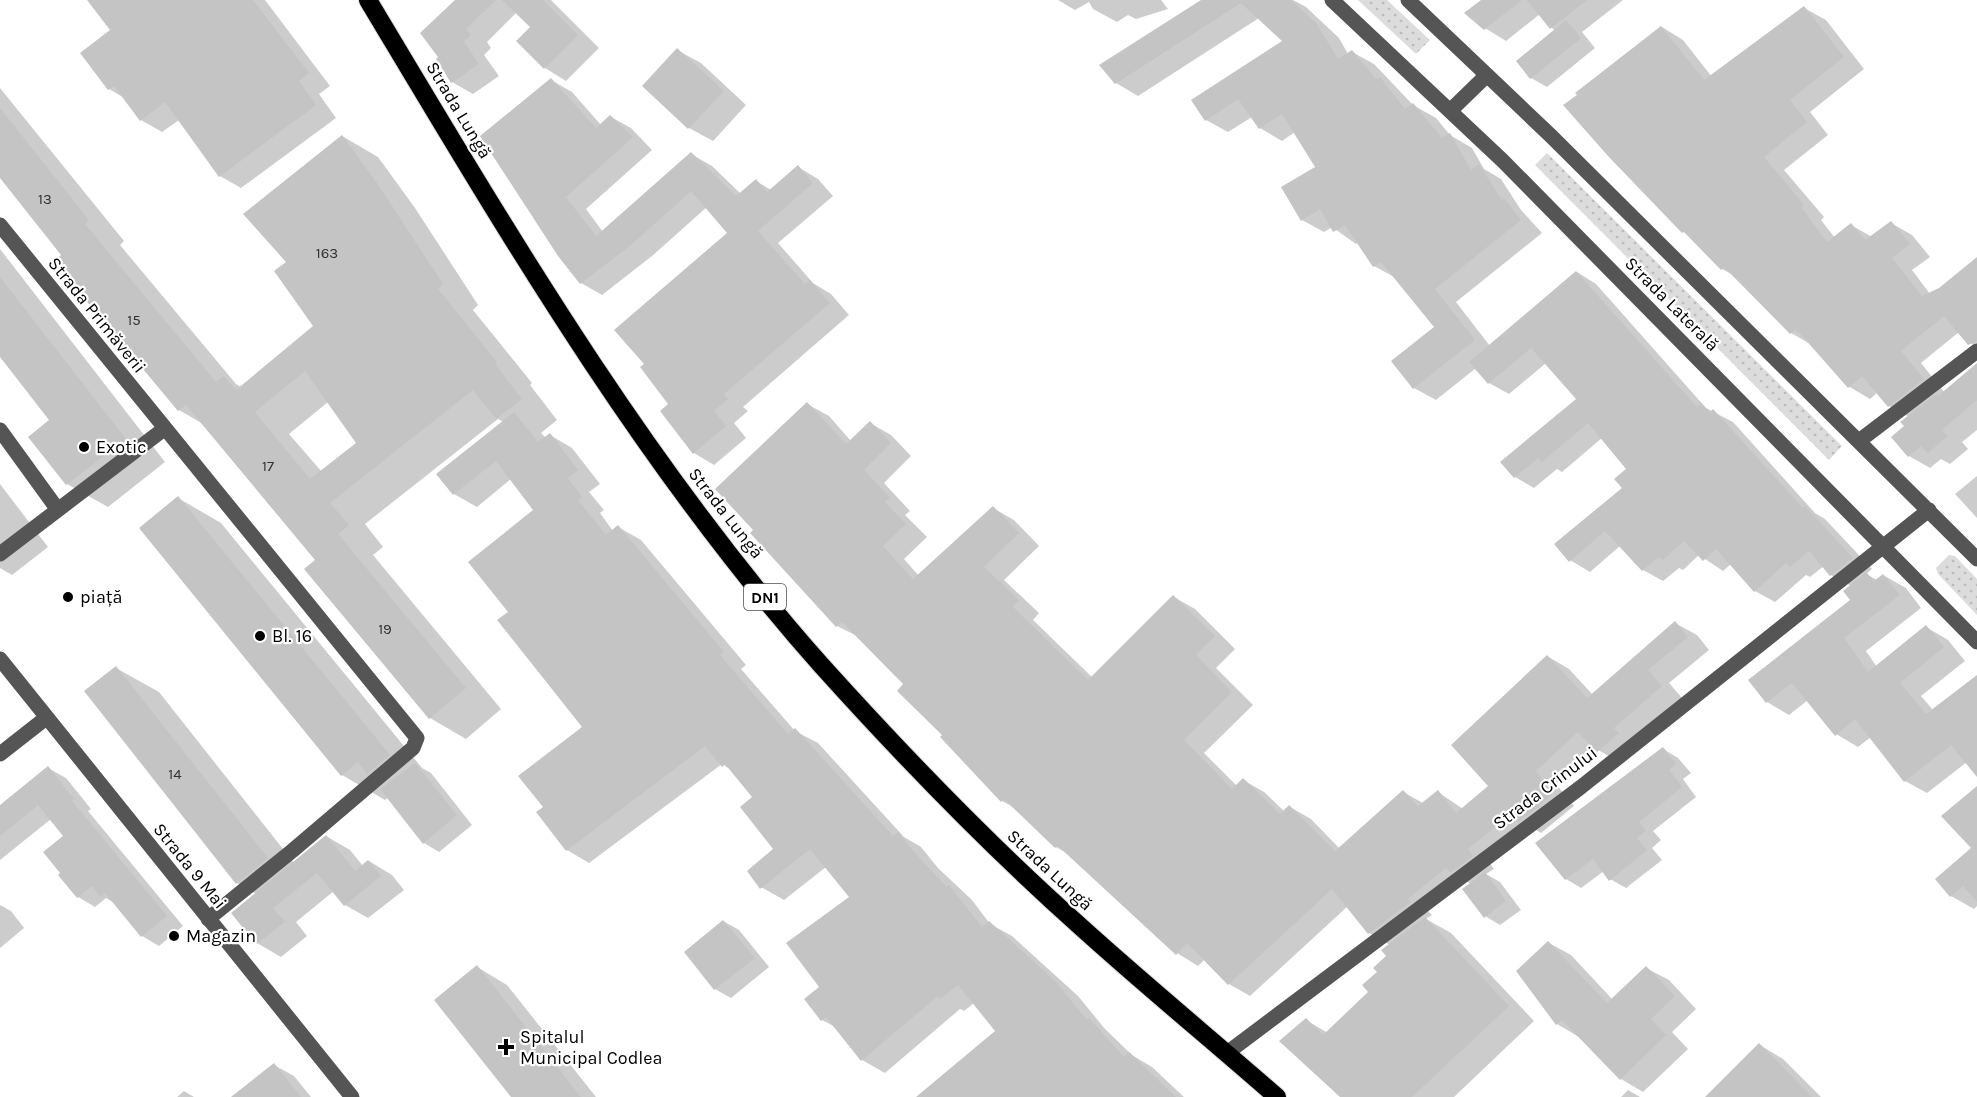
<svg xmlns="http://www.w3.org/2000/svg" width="1977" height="1097" font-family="Karla,sans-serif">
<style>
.garden{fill:url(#garden-dots)}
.shadow{fill:#0003;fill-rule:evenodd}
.building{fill:#c4c4c4;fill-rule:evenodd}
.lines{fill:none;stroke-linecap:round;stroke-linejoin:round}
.highway-casing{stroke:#dbdbdb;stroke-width:20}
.minor{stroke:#555;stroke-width:15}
.highway{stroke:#000;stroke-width:18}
.poi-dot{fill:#000;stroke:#fff;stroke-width:2}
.labels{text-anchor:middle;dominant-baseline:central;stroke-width:4.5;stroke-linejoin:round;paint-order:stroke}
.number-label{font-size:15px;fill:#313131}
.shield{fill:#fff;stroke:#4c4c4c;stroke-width:1.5}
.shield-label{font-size:16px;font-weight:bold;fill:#000}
.street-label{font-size:18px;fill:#000;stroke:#fff}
.poi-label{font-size:18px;fill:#000;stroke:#fff;text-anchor:start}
</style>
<defs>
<pattern id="garden-dots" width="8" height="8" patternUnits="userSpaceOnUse" patternTransform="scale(1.5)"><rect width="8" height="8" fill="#dcdcdc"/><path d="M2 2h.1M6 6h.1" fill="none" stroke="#bbb" stroke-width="1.8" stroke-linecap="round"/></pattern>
</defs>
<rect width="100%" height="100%" fill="#fff"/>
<path class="garden" d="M 1358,0 L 1387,0 L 1430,40 L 1416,54 Z
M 1547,153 L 1842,446 L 1829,460 L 1535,165 Z
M 1949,555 L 1955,556 L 1977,579 L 1977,615 L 1938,574 L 1936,568 Z"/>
<path class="shadow" d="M 89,0 L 265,0 L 330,86 L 319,94 L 336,118 L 241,188 L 220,176 L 179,120 L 162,132 L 141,120 L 126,99 L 109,89 L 112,30 Z
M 457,0 L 551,0 L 599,48 L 566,81 L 545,68 L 518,41 L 532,27 L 517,12 L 487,42 L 491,48 L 484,55 L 499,76 L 473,94 L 452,82 Z
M 1058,0 L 1161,0 L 1168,9 L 1136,19 L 1128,15 L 1117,22 L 1093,9 L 1089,2 L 1075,10 Z
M 1203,0 L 1293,0 L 1306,7 L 1339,38 L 1348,54 L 1352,52 L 1374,64 L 1413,105 L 1436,118 L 1450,135 L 1472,148 L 1484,169 L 1501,179 L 1521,210 L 1542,233 L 1456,302 L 1490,346 L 1577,272 L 1596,284 L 1706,408 L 1733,422 L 1815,513 L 1825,519 L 1872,569 L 1866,574 L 1877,580 L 1883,575 L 1906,588 L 1921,608 L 1866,651 L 1877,667 L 1926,627 L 1948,640 L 1965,661 L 1921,696 L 1933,710 L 1977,677 L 1977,774 L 1967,762 L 1927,793 L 1905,781 L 1871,737 L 1858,747 L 1836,734 L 1808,700 L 1789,715 L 1767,702 L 1852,600 L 1851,586 L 1831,575 L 1824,566 L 1810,577 L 1806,575 L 1775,602 L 1755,591 L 1731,564 L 1723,571 L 1699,555 L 1683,570 L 1679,568 L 1663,581 L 1643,570 L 1621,545 L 1590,572 L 1570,560 L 1624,488 L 1628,469 L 1602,438 L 1562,472 L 1557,469 L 1534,488 L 1515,477 L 1578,399 L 1546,363 L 1509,394 L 1489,383 L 1476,368 L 1436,400 L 1414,388 L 1436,327 L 1396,278 L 1374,266 L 1359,242 L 1356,244 L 1332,227 L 1324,232 L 1302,220 L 1317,168 L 1295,132 L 1282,141 L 1260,128 L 1252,117 L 1228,132 L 1206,120 L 1284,41 L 1259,18 L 1138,96 L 1116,83 Z
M 1483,0 L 1623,0 L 1582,32 L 1595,48 L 1547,87 L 1531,78 L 1518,62 L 1555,31 L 1540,14 L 1506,41 L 1485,28 Z
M 1804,8 L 1826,20 L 1864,69 L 1810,112 L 1828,135 L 1784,170 L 1824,217 L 1821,220 L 1835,238 L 1851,225 L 1872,237 L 1891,223 L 1912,235 L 1930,257 L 1912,270 L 1930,294 L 1977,271 L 1977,349 L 1959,332 L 1921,363 L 1945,393 L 1977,366 L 1977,430 L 1962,442 L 1968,449 L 1950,464 L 1941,459 L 1930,468 L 1909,456 L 1906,426 L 1909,417 L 1889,406 L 1878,392 L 1870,399 L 1848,386 L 1812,345 L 1791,333 L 1735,276 L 1722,269 L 1662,27 L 1683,40 L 1712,77 Z
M 677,50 L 701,63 L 746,105 L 713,141 L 689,128 L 644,85 Z
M 551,80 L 572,92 L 601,125 L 611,117 L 631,128 L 652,150 L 586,209 L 603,232 L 691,154 L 712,166 L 741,194 L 756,181 L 771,190 L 798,167 L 818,179 L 833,196 L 778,243 L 813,283 L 831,294 L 849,315 L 743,407 L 748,411 L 734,423 L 746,438 L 714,465 L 694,453 L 670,404 L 729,233 L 707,207 L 652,256 L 602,295 L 581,283 L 560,255 Z
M 0,88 L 124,241 L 120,245 L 236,384 L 241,387 L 315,326 L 288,262 L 342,136 L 378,157 L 415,208 L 478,305 L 473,310 L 532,383 L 530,385 L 557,420 L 541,433 L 546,438 L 550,435 L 572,448 L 600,484 L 589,492 L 604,510 L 600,513 L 613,531 L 618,527 L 641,540 L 746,665 L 741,669 L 795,731 L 818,743 L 904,837 L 921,847 L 938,868 L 972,900 L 990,924 L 1012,936 L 1078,996 L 1105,1029 L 1132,1055 L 1152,1067 L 1184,1097 L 925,1097 L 998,1031 L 974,1003 L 964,1011 L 960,1009 L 885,1073 L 862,1060 L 837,1028 L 822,1020 L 821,988 L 851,897 L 826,867 L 784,900 L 761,887 L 776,850 L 755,797 L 733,771 L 722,764 L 589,863 L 567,850 L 545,807 L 584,727 L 510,612 L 535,510 L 511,479 L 477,507 L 454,494 L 504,422 L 498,419 L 365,524 L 383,547 L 373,555 L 501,709 L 466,739 L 430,718 L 317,561 L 203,424 L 179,410 L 63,255 L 0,177 ZM 328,402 L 358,443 L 322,472 L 289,434 Z
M 0,249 L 165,462 L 108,507 L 67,484 L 30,437 L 51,420 L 0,354 Z
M 807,404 L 829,416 L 851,441 L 870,423 L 891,435 L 911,456 L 884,483 L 910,511 L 905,515 L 927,537 L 904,559 L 919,576 L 993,508 L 1014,520 L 1039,546 L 1004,580 L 1039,613 L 1033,620 L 1093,678 L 1174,597 L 1195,609 L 1235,649 L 1216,668 L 1253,705 L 1204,753 L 1237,786 L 1243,780 L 1264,792 L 1285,812 L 1290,807 L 1311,819 L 1340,849 L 1403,792 L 1423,803 L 1438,792 L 1463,809 L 1490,786 L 1547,656 L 1569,669 L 1593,695 L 1675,623 L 1697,635 L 1709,650 L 1669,683 L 1683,699 L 1620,763 L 1595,748 L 1556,784 L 1574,806 L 1541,833 L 1531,827 L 1489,862 L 1494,869 L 1486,874 L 1500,882 L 1521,910 L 1500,925 L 1485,916 L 1471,884 L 1466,881 L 1428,911 L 1432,915 L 1426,919 L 1451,933 L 1534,1021 L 1454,1097 L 1342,1097 L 1306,1020 L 1328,1033 L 1371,992 L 1388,957 L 1390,945 L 1369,933 L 1348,906 L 1250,996 L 1229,984 L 1205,959 L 1198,966 L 1177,953 L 1070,855 L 1056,847 L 1015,808 L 1002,801 L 944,735 L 906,684 L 859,637 L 837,626 Z
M 1977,476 L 1977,518 L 1955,494 Z
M 0,484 L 48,547 L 12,575 L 0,568 Z
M 178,498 L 221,523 L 422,768 L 431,773 L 472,825 L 439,852 L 424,843 L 388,798 L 385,800 L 342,775 L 141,529 Z
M 116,668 L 159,692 L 294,863 L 326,836 L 350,850 L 363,866 L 369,861 L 392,875 L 404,890 L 368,918 L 345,905 L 334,891 L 296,922 L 307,936 L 281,957 L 257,943 L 233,913 L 256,894 L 237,883 Z
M 1663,749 L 1678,758 L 1691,773 L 1683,779 L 1696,797 L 1653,831 L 1661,840 L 1652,848 L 1662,860 L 1626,888 L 1610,879 L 1604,871 L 1581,888 L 1566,879 Z
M 48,768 L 66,778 L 91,809 L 88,811 L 183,926 L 159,946 L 142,936 L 116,904 L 106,898 L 95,907 L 78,897 L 46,852 L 65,837 L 51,819 L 0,860 L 0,807 Z
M 1977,788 L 1977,906 L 1974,909 L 1951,896 L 1937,879 L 1973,848 Z
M 0,905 L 11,911 L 24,928 L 0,948 Z
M 723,921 L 739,930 L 769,967 L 731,998 L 715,989 L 686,952 Z
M 1549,943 L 1571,955 L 1613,1000 L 1646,968 L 1669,980 L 1696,1009 L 1672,1032 L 1688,1049 L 1643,1092 L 1621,1079 L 1579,1037 L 1557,1024 Z
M 477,967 L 507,985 L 596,1097 L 513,1097 Z
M 1760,1045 L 1783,1059 L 1821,1097 L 1712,1097 Z
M 274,1065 L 294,1076 L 311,1097 L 234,1097 Z
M 1628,1090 L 1640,1097 L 1621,1097 Z
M 184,1091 L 194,1097 L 177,1097 Z"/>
<path class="building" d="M 87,0 L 253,0 L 309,73 L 299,81 L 316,105 L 219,177 L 165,102 L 140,121 L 114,86 L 108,90 L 80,53 L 110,30 Z
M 455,0 L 496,0 L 466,29 L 471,35 L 464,42 L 479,64 L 451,83 L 436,59 L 438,57 L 420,33 Z
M 502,0 L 543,0 L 578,35 L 544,69 L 516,41 L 530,27 Z
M 1201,0 L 1291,0 L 1317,24 L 1338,59 L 1352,50 L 1376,79 L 1380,77 L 1405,109 L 1413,103 L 1442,138 L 1450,133 L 1471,170 L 1479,164 L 1502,200 L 1504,198 L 1521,220 L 1435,289 L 1475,340 L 1413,389 L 1391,361 L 1434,327 L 1381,262 L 1373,267 L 1345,225 L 1333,232 L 1320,209 L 1301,221 L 1281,187 L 1315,167 L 1282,114 L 1259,129 L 1238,99 L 1205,121 L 1191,100 L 1282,41 L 1241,3 L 1115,84 L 1099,65 Z
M 1481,0 L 1522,0 L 1484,30 L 1464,13 Z
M 1527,0 L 1587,0 L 1550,29 Z
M 1804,6 L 1844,57 L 1790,100 L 1807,122 L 1764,157 L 1804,205 L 1801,207 L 1827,242 L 1851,223 L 1865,240 L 1891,221 L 1910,244 L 1892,258 L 1922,296 L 1939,288 L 1977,257 L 1977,341 L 1968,345 L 1944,316 L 1901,351 L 1924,379 L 1888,407 L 1862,376 L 1848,388 L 1796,329 L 1790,334 L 1724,267 L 1721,270 L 1684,232 L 1682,233 L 1608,156 L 1563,105 L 1577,95 L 1575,93 L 1661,26 L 1704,80 Z
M 1566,20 L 1581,38 L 1530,79 L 1516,61 Z
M 677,48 L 724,91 L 688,129 L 642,86 Z
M 551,78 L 596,128 L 610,115 L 633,137 L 566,197 L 596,236 L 691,152 L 736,196 L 756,179 L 767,192 L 798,165 L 813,183 L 758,231 L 805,284 L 810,280 L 830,303 L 724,394 L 728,399 L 714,411 L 726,426 L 693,454 L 660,411 L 668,404 L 640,367 L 644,364 L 614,330 L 727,233 L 691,191 L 631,245 L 580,284 L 558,256 L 480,136 Z
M 0,108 L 89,220 L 85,224 L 216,382 L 224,376 L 236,390 L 313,326 L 274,271 L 286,262 L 243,214 L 342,135 L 379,186 L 443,284 L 438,289 L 497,362 L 495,364 L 522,399 L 496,419 L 473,390 L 330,503 L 349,525 L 338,534 L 466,688 L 429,719 L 304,569 L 315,560 L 186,405 L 178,411 L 53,261 L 61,255 L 0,178 ZM 305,371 L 356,443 L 310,479 L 255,412 Z
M 1576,271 L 1697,407 L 1701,403 L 1710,412 L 1713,409 L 1803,508 L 1805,506 L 1853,558 L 1830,576 L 1809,551 L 1790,567 L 1786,563 L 1754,592 L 1716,549 L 1703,561 L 1684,541 L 1663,560 L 1659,557 L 1642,571 L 1605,531 L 1569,562 L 1554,544 L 1622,488 L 1614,479 L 1626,469 L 1588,423 L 1542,462 L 1538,458 L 1514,478 L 1500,462 L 1576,399 L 1531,348 L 1488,384 L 1469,362 Z
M 0,277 L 126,439 L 66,485 L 28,437 L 49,420 L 0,357 Z
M 1977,363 L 1977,400 L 1942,430 L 1948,436 L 1928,453 L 1921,446 L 1908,457 L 1891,437 L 1904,426 L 1900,422 L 1936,394 L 1938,396 Z
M 807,402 L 846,444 L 870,421 L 891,443 L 864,470 L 890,498 L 885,502 L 906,524 L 883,546 L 913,579 L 993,506 L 1019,533 L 984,567 L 1019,600 L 1013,607 L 1088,680 L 1173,595 L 1215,636 L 1196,655 L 1232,692 L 1184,740 L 1232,789 L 1243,778 L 1280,814 L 1289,805 L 1335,851 L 1403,790 L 1418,806 L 1438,790 L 1456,813 L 1488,786 L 1451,745 L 1547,655 L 1587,698 L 1675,621 L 1688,637 L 1648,670 L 1662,686 L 1614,728 L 1619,733 L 1597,752 L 1578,732 L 1536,771 L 1553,793 L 1537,808 L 1518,822 L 1512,813 L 1468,849 L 1473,856 L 1450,873 L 1446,868 L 1408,899 L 1411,902 L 1368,934 L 1332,889 L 1228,985 L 1187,943 L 1176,955 L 1058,846 L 1055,848 L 1004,799 L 1001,802 L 940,737 L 942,735 L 897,691 L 903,684 L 842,622 L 836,627 L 750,533 L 753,530 L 715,489 Z
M 514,412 L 538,442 L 550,433 L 578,470 L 568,478 L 582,497 L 578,500 L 606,535 L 618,525 L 724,652 L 720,655 L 788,734 L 795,728 L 893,836 L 898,832 L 915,853 L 947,887 L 949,885 L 982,927 L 989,921 L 1055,981 L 1087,1020 L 1089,1018 L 1124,1057 L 1129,1052 L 1176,1097 L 916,1097 L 995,1031 L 958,985 L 940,999 L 938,996 L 861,1061 L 826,1017 L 821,1021 L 804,999 L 819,987 L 786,943 L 849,897 L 810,849 L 760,889 L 747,871 L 773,849 L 740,807 L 752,797 L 725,764 L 722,767 L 705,746 L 566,851 L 536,812 L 543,807 L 518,776 L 582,727 L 497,620 L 508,612 L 468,562 L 533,510 L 496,461 L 453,495 L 436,474 Z
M 178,496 L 390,755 L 367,774 L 358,762 L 341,776 L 139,528 Z
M 1866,572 L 1874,581 L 1883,574 L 1900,595 L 1844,638 L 1868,672 L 1926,625 L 1944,647 L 1900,683 L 1926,714 L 1977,675 L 1977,777 L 1951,745 L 1904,782 L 1855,719 L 1835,736 L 1792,683 L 1766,703 L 1748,680 L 1850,600 L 1843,591 Z
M 116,666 L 268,858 L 236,884 L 84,691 Z
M 1663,747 L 1676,764 L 1669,770 L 1682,787 L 1639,822 L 1646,831 L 1637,838 L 1647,850 L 1609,881 L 1593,859 L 1565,880 L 1535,843 Z
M 415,763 L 457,815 L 423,844 L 380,789 Z
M 48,766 L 74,799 L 72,801 L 167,916 L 141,937 L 105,893 L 100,897 L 92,886 L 77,898 L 58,875 L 60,873 L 43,852 L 63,836 L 38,805 L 0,836 L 0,805 Z
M 1977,786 L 1977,902 L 1963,886 L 1950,897 L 1935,879 L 1971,848 L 1941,816 Z
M 326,835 L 355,871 L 368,860 L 381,876 L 344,906 L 317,873 L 273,908 L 285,922 L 256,944 L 231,913 Z
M 1485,872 L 1506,901 L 1484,918 L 1462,889 Z
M 1425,917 L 1509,1006 L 1412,1097 L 1340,1097 L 1279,1041 L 1306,1018 L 1323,1035 L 1368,992 L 1362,985 L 1377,972 L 1373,968 L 1386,956 L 1381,950 Z
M 723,920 L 755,958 L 714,990 L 684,952 Z
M 1548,941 L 1607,1003 L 1646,966 L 1675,996 L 1651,1019 L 1666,1035 L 1620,1080 L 1562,1020 L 1556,1025 L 1516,971 Z
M 477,965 L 581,1097 L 511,1097 L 434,1000 Z
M 1759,1043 L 1812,1097 L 1705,1097 Z
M 274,1063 L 301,1097 L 231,1097 Z"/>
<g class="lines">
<g class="highway-casing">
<path id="highway" d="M 368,0 C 506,230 643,465 822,666 C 904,757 990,846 1081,927 C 1145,985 1212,1040 1277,1097"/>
</g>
<path class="minor" d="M 1332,0 L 1503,161 L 1977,642
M 1408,0 L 1551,136 L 1977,559
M 1451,110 L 1487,75
M 0,225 L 417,738 L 413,748 L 292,851 L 208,919
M 0,430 L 58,510
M 1859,441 L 1977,351
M 0,554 L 164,429
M 0,659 L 352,1097
M 0,754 L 46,718
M 1227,1053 L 1581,787 L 1929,510"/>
<use href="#highway" class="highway"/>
</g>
<g class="poi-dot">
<circle cx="84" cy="447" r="6"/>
<circle cx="68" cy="597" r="6"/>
<circle cx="260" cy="636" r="6"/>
<circle cx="174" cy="936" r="6"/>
<path d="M503 1038h6v6h6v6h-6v6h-6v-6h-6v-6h6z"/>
</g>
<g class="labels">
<g class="number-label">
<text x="45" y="199">13</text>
<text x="327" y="253">163</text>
<text x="134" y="320">15</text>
<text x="268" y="466">17</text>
<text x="385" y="629">19</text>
<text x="175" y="774">14</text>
</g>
<rect class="shield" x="744" y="584" width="42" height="26" rx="4.5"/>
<g class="shield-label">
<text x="765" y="597">DN1</text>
</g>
<g class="street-label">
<text transform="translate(459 110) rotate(59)">Strada Lungă</text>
<text transform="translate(1672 304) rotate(45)">Strada Laterală</text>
<text transform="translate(97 315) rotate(51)">Strada Primăverii</text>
<text transform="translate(726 513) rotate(52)">Strada Lungă</text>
<text transform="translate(1545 788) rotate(-37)">Strada Crinului</text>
<text transform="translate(190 866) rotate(51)">Strada 9 Mai</text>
<text transform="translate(1050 870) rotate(43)">Strada Lungă</text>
</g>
<g class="poi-label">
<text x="96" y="447">Exotic</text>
<text x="80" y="597">piață</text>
<text x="272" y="636">Bl. 16</text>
<text x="186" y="936">Magazin</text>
<text x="520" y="1037">Spitalul<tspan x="520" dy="21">Municipal Codlea</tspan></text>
</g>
</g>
</svg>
